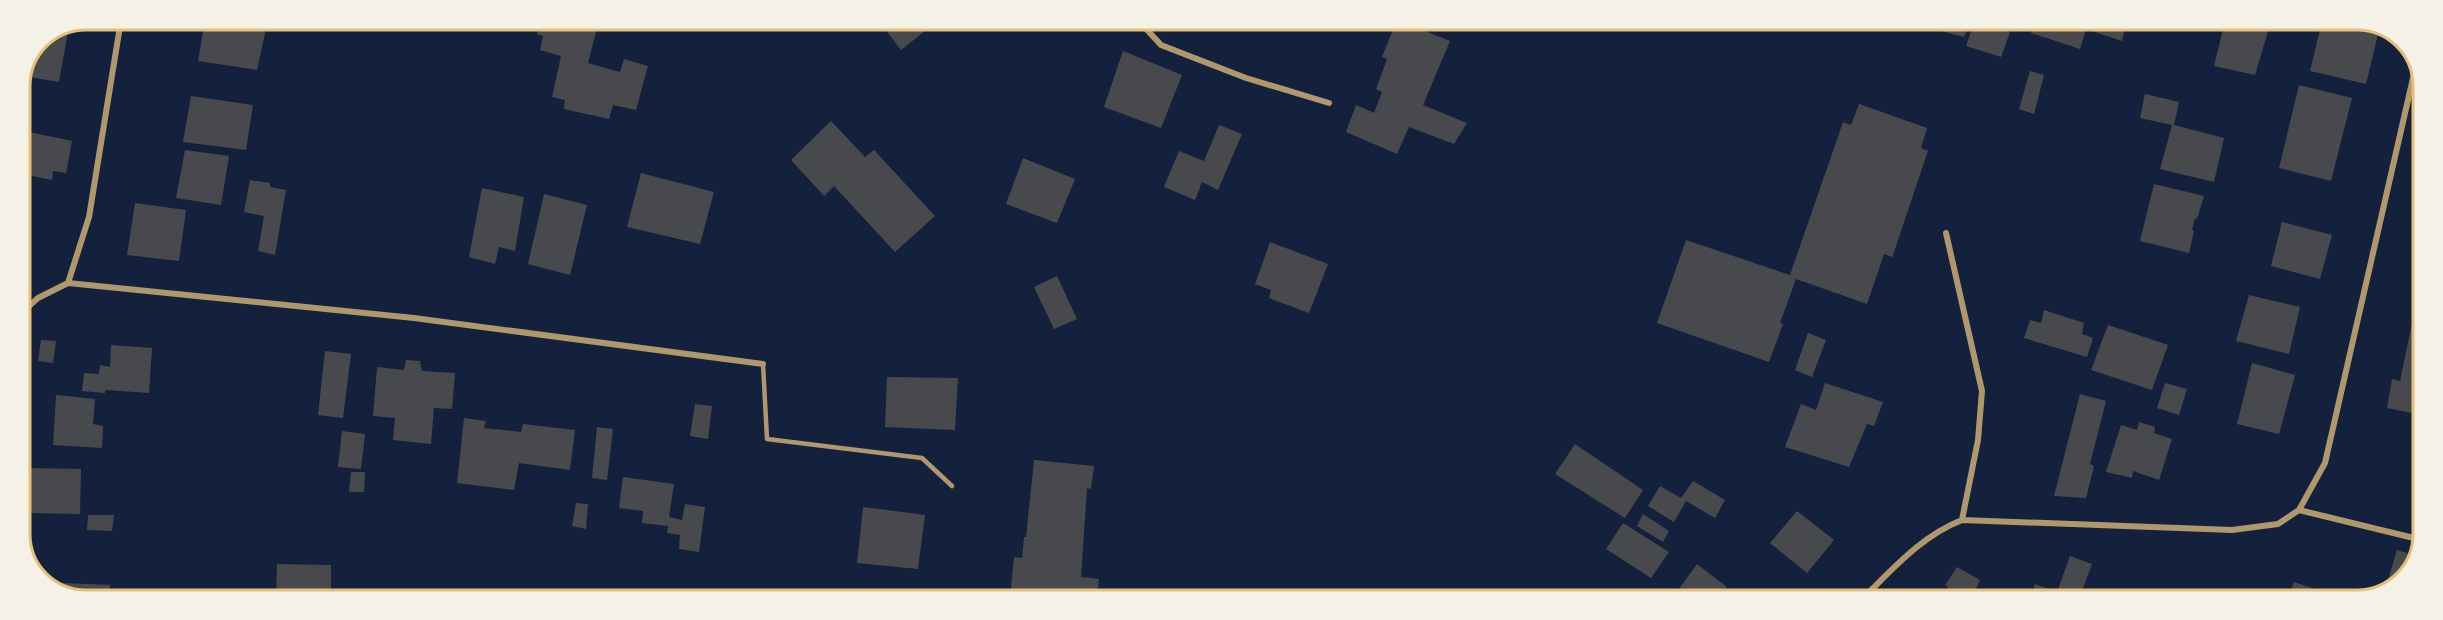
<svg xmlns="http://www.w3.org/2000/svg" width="2443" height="620" font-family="'Golos Text',sans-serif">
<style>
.building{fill:#48494c}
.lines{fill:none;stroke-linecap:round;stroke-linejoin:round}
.service{stroke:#b1986c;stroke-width:4.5}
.minor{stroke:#b1986c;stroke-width:6}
.rim{fill:none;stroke:#e5c07b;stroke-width:3}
</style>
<rect width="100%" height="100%" fill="#14213d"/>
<path class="building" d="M 205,20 L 268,20 L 257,70 L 198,61 Z
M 541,20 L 599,20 L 588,63 L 620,72 L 624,59 L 648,66 L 636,110 L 613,105 L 609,119 L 564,109 L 565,100 L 552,97 L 561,56 L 540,50 L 543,36 L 537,34 Z
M 878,20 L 939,20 L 901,50 Z
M 1238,20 L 1263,20 L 1259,30 Z
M 1397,20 L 1450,41 L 1423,105 L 1467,123 L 1454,144 L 1409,127 L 1397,154 L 1346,132 L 1356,105 L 1374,113 L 1382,92 L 1376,89 L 1387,59 L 1382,57 Z
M 1896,21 L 1915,21 L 1912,31 L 1894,26 Z
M 1928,21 L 1999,21 L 1996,27 L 2010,32 L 2001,57 L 1966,46 L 1971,31 L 1967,30 L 1964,37 L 1926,27 Z
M 2035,21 L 2127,21 L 2122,41 L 2086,29 L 2080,49 L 2031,33 Z
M 2225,21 L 2241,21 L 2269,28 L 2255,75 L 2214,66 Z
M 2322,21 L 2370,21 L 2380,26 L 2366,84 L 2310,71 Z
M 69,26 L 59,82 L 24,76 L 39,39 Z
M 1123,51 L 1182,75 L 1161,128 L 1104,107 Z
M 2030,71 L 2044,75 L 2034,114 L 2019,109 Z
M 2299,85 L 2352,98 L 2331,181 L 2279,168 Z
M 2145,94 L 2179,102 L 2174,125 L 2224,138 L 2214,182 L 2160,169 L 2172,125 L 2140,118 Z
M 191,96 L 253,105 L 246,150 L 183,142 Z
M 1859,104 L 1927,128 L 1921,148 L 1928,151 L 1893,255 L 1892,257 L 1884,254 L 1867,304 L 1796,279 L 1780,323 L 1783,324 L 1769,362 L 1657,323 L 1686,240 L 1790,275 L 1843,122 L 1851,125 Z
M 831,121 L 865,157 L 874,150 L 935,216 L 895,252 L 834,186 L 824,196 L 791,160 Z
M 1219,125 L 1242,134 L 1218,190 L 1202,182 L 1195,200 L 1164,187 L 1179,151 L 1204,161 Z
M 29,132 L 72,141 L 66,173 L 53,171 L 52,180 L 22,174 Z
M 185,150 L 229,156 L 221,205 L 176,198 Z
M 1023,158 L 1075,179 L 1057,223 L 1006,204 Z
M 641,173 L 714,192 L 700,244 L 627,227 Z
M 250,180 L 270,183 L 270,187 L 286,190 L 275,255 L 258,251 L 264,216 L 244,212 Z
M 2154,184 L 2204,196 L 2197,219 L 2195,218 L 2192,230 L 2194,231 L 2189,253 L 2140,241 Z
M 482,188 L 524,197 L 515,251 L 499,247 L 495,264 L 469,257 Z
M 544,194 L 587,205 L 570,275 L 528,264 Z
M 135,203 L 186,210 L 179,261 L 127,255 Z
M 2282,222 L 2332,235 L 2320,279 L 2271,266 Z
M 1270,242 L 1328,264 L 1309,313 L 1269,298 L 1271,290 L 1255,284 Z
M 1057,276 L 1077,319 L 1054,329 L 1034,287 Z
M 2249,295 L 2300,307 L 2289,354 L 2236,341 Z
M 2044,310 L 2084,323 L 2082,334 L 2093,338 L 2087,357 L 2024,338 L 2030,320 L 2041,323 Z
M 2414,314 L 2423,315 L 2422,415 L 2387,408 L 2392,379 L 2400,381 Z
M 2108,325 L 2168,345 L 2152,390 L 2091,370 Z
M 1808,333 L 1826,340 L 1812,377 L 1795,370 Z
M 41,340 L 56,341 L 53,363 L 38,361 Z
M 111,345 L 152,348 L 149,393 L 105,390 L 105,393 L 82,391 L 84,373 L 99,374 L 100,365 L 110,367 Z
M 325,351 L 351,354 L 343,418 L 318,415 Z
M 406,360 L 420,361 L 422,371 L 455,373 L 452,409 L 434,408 L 431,444 L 393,440 L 395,418 L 373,416 L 377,367 L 404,370 Z
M 2252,363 L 2295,375 L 2279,434 L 2237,424 Z
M 887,377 L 958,378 L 955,430 L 885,427 Z
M 1825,383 L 1883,402 L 1874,426 L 1867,424 L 1849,467 L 1785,447 L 1801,404 L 1816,410 Z
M 2165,383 L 2187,389 L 2179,415 L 2157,408 Z
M 2080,394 L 2106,401 L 2090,464 L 2094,466 L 2086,498 L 2054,496 Z
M 56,395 L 95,399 L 93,424 L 103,426 L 102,448 L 53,445 Z
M 695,404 L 712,406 L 708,439 L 690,436 Z
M 464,418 L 486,421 L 484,428 L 521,432 L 523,424 L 575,430 L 570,470 L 519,463 L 514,490 L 457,483 Z
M 2139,422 L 2155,427 L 2154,433 L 2172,439 L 2159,480 L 2133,471 L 2132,478 L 2106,472 L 2121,425 L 2137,430 Z
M 597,427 L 613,429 L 607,480 L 592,478 Z
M 342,431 L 365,434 L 361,469 L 338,467 Z
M 1575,444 L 1643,490 L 1625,518 L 1555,474 Z
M 1034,460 L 1094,466 L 1091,489 L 1087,488 L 1081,577 L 1099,579 L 1097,600 L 1010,598 L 1014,557 L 1022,558 L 1024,537 L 1026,537 Z
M 29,468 L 81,469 L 80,514 L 27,513 Z
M 351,472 L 365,472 L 364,492 L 349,492 Z
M 623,477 L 674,484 L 669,517 L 682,520 L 685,504 L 705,507 L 699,552 L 679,549 L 680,535 L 667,533 L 668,526 L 642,523 L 643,511 L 619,508 Z
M 1693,481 L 1725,500 L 1715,518 L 1686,501 L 1674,522 L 1648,506 L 1660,486 L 1681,498 Z
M 576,503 L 588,504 L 586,529 L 572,526 Z
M 863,507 L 925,515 L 918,569 L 857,563 Z
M 1797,511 L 1834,540 L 1807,573 L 1770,543 Z
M 1643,514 L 1669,531 L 1663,542 L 1637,526 Z
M 88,515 L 114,515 L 112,531 L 87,530 Z
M 1623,523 L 1669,552 L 1651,578 L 1606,549 Z
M 2397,550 L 2417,556 L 2401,584 L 2385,590 Z
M 2070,556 L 2092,564 L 2079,599 L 2029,600 L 2035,584 L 2057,592 Z
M 277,564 L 331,565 L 331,599 L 276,599 Z
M 1697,564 L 1727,587 L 1717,600 L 1686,600 L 1676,593 Z
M 1957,567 L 1980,580 L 1971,600 L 1939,600 L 1948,587 L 1945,585 Z
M 2294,582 L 2315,589 L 2311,600 L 2288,600 Z
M 63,583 L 110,585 L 109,599 L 73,599 L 63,593 Z"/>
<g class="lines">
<path class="service" d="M 763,364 L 767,439 L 922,458 L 952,486"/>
<path class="minor" d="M 1138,20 L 1161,45 L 1246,78 L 1329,103
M 1946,233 L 1982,391 L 1978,440 L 1962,520
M 68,283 L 414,318 L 763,364
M 20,314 L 38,298 L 68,283 L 89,217 L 121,20
M 2299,510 L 2422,540
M 1861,600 C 1892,570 1921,536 1962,520 L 2232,530 L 2278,524 L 2299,510 L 2325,463 L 2416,65"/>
</g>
<path d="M0 0H2443V620H0ZM86 30H2357A56 56 0 0 1 2413 86V534A56 56 0 0 1 2357 590H86A56 56 0 0 1 30 534V86A56 56 0 0 1 86 30Z" fill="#f6f1e7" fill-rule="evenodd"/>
<path class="rim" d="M86 30H2357A56 56 0 0 1 2413 86V534A56 56 0 0 1 2357 590H86A56 56 0 0 1 30 534V86A56 56 0 0 1 86 30Z"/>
</svg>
